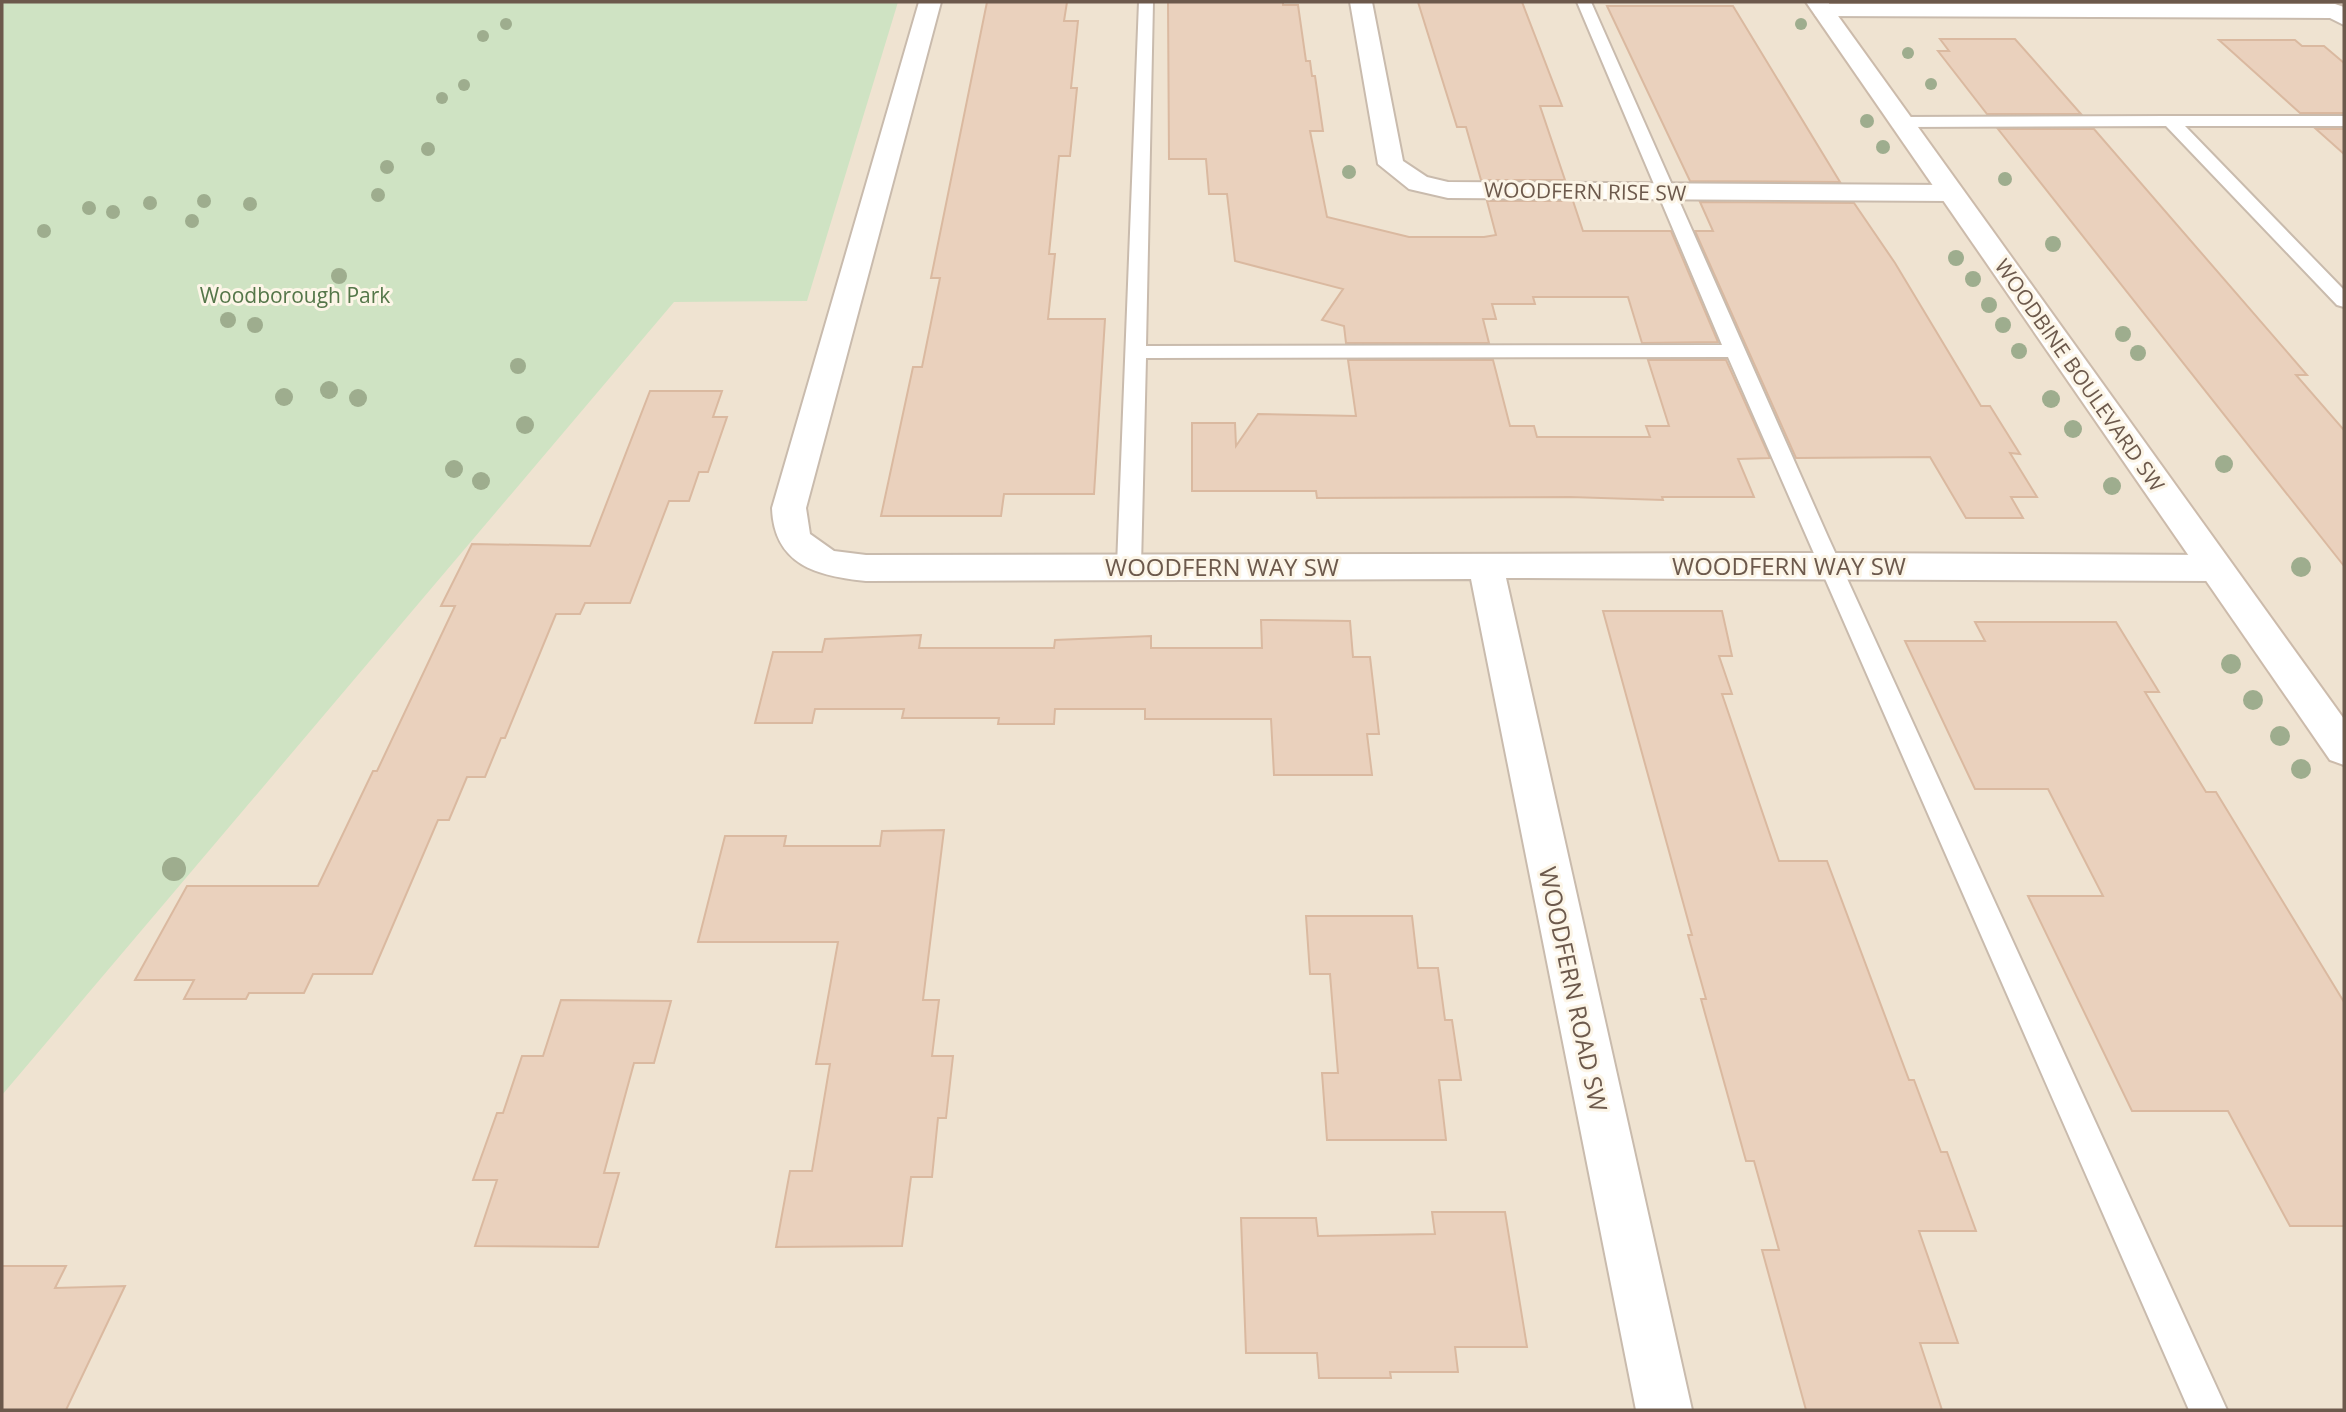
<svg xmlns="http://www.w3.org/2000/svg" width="2346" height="1412" font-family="'Open Sans',sans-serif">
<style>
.residential{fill:#efe3d1}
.green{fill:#cfe3c3}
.building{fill:#ead1bd;stroke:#dab9a0;stroke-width:2}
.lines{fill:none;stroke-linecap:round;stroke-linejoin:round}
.lane-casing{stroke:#c9bbad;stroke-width:4}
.street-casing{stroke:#c9bbad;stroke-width:4}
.secondary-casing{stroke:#ccbbab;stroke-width:4}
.lane{fill:#fff;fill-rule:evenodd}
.street{fill:#fff;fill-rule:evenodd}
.secondary{fill:#fff;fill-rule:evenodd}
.tree{fill:#9ead8e}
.labels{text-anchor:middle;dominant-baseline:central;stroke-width:6;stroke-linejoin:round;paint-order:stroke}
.far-street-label{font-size:21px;fill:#6c594c;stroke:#fcf5e7}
.far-park-label{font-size:21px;fill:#547649;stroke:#fcf5e7}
.street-label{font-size:24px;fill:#6c594c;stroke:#fcf5e7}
</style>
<rect width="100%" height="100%" fill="#f8f1e2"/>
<path class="residential" d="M 2,2 L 2344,2 L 2344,1410 L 2,1410 Z"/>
<path class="green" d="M 2,2 L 898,2 L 807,301 L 674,302 L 2,1095 Z"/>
<path class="building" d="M 987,2 L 1067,2 L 1064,21 L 1078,21 L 1071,88 L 1077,88 L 1070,156 L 1059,156 L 1049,254 L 1055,254 L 1048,319 L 1105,319 L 1094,494 L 1004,494 L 1001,516 L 881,516 L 913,367 L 922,367 L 940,278 L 931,278 Z
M 1168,2 L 1283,2 L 1283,5 L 1298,5 L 1306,61 L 1310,61 L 1312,76 L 1315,76 L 1323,131 L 1310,131 L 1327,217 L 1409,237 L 1484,237 L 1496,235 L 1487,201 L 1573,201 L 1583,231 L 1671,231 L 1718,342 L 1642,343 L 1628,297 L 1533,297 L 1535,304 L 1492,304 L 1496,319 L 1483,319 L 1489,343 L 1346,343 L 1344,326 L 1322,320 L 1343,289 L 1235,261 L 1227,194 L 1209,194 L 1206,159 L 1169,159 Z
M 1418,2 L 1522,2 L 1562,106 L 1540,106 L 1565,180 L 1481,180 L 1466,127 L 1457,127 Z
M 1607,6 L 1733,6 L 1840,182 L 1690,181 Z
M 1940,39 L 2015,39 L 2081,114 L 1987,114 L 1938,51 L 1949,51 Z
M 2219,40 L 2295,40 L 2302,46 L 2324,46 L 2344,63 L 2344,113 L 2300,113 Z
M 1998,129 L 2094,129 L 2307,375 L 2296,375 L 2344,430 L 2344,566 Z
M 2316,129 L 2344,129 L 2344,154 Z
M 1700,202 L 1854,203 L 1895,263 L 1981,406 L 1990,406 L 2020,454 L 2010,453 L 2037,497 L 2011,497 L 2023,518 L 1966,518 L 1930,457 L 1796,458 L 1695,231 L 1713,231 Z
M 1348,360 L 1493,360 L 1510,426 L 1534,426 L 1537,437 L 1650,437 L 1646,426 L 1669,426 L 1648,360 L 1726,360 L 1770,458 L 1738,459 L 1754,497 L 1662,497 L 1663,500 L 1570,497 L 1317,498 L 1316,491 L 1192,491 L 1192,423 L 1235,423 L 1236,446 L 1258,414 L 1356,416 Z
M 650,391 L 722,391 L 713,417 L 727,417 L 708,472 L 699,472 L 689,501 L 669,501 L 630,603 L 585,603 L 580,614 L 556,614 L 505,738 L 501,738 L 485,777 L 467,777 L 449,820 L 438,820 L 372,974 L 313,974 L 304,993 L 249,993 L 246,999 L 184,999 L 194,980 L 135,980 L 187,886 L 318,886 L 373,771 L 377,771 L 455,606 L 441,606 L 472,544 L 590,546 Z
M 1603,611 L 1722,611 L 1732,656 L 1719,656 L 1732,694 L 1722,694 L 1779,861 L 1827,861 L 1909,1080 L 1914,1080 L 1941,1152 L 1947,1152 L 1976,1231 L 1919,1231 L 1958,1343 L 1920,1343 L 1942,1410 L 1806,1410 L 1762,1250 L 1779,1250 L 1754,1161 L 1746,1161 L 1701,999 L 1706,999 L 1688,935 L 1692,935 Z
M 1261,620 L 1350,621 L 1353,657 L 1370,657 L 1379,734 L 1367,734 L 1372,775 L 1274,775 L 1271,719 L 1145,719 L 1145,709 L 1055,709 L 1054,724 L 998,724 L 999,718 L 902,718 L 904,709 L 815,709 L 812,723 L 755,723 L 773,652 L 822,652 L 825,639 L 921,635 L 919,648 L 1054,648 L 1055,640 L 1151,636 L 1151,648 L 1262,648 Z
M 1975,622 L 2116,622 L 2159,692 L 2145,692 L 2206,792 L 2216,792 L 2344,1002 L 2344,1226 L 2290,1226 L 2228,1111 L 2132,1111 L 2028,896 L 2103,896 L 2048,789 L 1975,789 L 1905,641 L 1985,641 Z
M 944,830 L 923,1000 L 939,1000 L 932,1056 L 953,1056 L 946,1118 L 938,1118 L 932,1177 L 911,1177 L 902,1246 L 776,1247 L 790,1171 L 812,1171 L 830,1064 L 816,1064 L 838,942 L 698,942 L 725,836 L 786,836 L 784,846 L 880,846 L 882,831 Z
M 1306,916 L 1412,916 L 1418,968 L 1438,968 L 1445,1020 L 1452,1020 L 1461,1080 L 1439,1080 L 1446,1140 L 1327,1140 L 1322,1073 L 1338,1073 L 1330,974 L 1310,974 Z
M 561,1000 L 671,1001 L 654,1063 L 634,1063 L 604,1173 L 619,1173 L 598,1247 L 475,1246 L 497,1180 L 473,1180 L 497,1113 L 503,1113 L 522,1056 L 543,1056 Z
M 1432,1212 L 1505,1212 L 1527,1347 L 1455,1347 L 1458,1372 L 1390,1372 L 1391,1378 L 1319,1378 L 1317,1353 L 1246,1353 L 1241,1218 L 1316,1218 L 1318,1236 L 1435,1234 Z
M 2,1266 L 66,1266 L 55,1288 L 125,1286 L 66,1410 L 2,1410 Z"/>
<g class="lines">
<g class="lane-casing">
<path id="lane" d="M 1139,2 L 1153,2 L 1146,346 L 1722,345 L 1577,2 L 1591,2 L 1828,537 L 2227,1410 L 2189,1410 L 1728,357 L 1146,358 L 1141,566 L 1137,572 L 1129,575 L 1121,572 L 1117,566 Z
M 2168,116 L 2344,116 L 2344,126 L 2185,126 L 2344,290 L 2344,307 L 2337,305 L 2166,126 L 1901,127 L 1893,122 L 1901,117 Z"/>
</g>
<g class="street-casing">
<path id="street" d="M 919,2 L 941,2 L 806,508 L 810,534 L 834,551 L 866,555 L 1829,553 L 2216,555 L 2228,559 L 2234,568 L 2228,577 L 2216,581 L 1506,578 L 1692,1410 L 1636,1410 L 1471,579 L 866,581 C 817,576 774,565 772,508 Z
M 1350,2 L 1372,2 L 1403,161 L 1427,177 L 1448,182 L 1951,185 L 1960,187 L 1964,193 L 1960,199 L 1951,201 L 1448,198 L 1409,189 L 1378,164 Z
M 1824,4 L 2335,4 L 2344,7 L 2344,25 L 2330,18 L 1816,16 L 1813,11 Z"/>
</g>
<g class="secondary-casing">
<path id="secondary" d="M 1806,2 L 1828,2 L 2344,719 L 2344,765 L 2330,760 Z"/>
</g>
<use href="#lane" class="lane"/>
<use href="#street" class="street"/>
<use href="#secondary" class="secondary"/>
</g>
<g class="tree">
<circle cx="506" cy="24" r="6"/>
<circle cx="1801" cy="24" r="6"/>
<circle cx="483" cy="36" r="6"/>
<circle cx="1908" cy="53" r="6"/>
<circle cx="1931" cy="84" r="6"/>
<circle cx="464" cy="85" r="6"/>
<circle cx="442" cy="98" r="6"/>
<circle cx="1867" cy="121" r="7"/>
<circle cx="1883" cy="147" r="7"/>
<circle cx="428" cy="149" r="7"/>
<circle cx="387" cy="167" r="7"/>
<circle cx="1349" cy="172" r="7"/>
<circle cx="2005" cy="179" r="7"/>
<circle cx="378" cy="195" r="7"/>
<circle cx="204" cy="201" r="7"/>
<circle cx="150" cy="203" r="7"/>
<circle cx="250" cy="204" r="7"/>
<circle cx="89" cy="208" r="7"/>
<circle cx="113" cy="212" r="7"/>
<circle cx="192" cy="221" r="7"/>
<circle cx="44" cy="231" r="7"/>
<circle cx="2053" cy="244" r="8"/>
<circle cx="1956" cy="258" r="8"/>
<circle cx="339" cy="276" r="8"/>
<circle cx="1973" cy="279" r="8"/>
<circle cx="1989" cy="305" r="8"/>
<circle cx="228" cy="320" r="8"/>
<circle cx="255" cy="325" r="8"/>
<circle cx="2003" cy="325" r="8"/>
<circle cx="2123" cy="334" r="8"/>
<circle cx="2019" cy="351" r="8"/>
<circle cx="2138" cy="353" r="8"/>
<circle cx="518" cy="366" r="8"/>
<circle cx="329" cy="390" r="9"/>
<circle cx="284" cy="397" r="9"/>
<circle cx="358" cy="398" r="9"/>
<circle cx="2051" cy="399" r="9"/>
<circle cx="525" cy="425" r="9"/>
<circle cx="2073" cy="429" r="9"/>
<circle cx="2224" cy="464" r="9"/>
<circle cx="454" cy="469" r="9"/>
<circle cx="481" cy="481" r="9"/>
<circle cx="2112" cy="486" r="9"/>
<circle cx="2301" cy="567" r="10"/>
<circle cx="2231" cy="664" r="10"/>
<circle cx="2253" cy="700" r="10"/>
<circle cx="2280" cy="736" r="10"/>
<circle cx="2301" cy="769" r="10"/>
<circle cx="174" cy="869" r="12"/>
</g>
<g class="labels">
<g class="far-street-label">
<text transform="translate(1585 191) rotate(1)">WOODFERN RISE SW</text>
<text transform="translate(2080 375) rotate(55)">WOODBINE BOULEVARD SW</text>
</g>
<g class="far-park-label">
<text x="295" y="295">Woodborough Park</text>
</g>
<g class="street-label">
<text x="1789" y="565">WOODFERN WAY SW</text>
<text x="1222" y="566">WOODFERN WAY SW</text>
<text transform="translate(1574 989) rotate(78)">WOODFERN ROAD SW</text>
</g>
</g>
<rect width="2346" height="1412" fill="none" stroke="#6c594c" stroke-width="7"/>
</svg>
